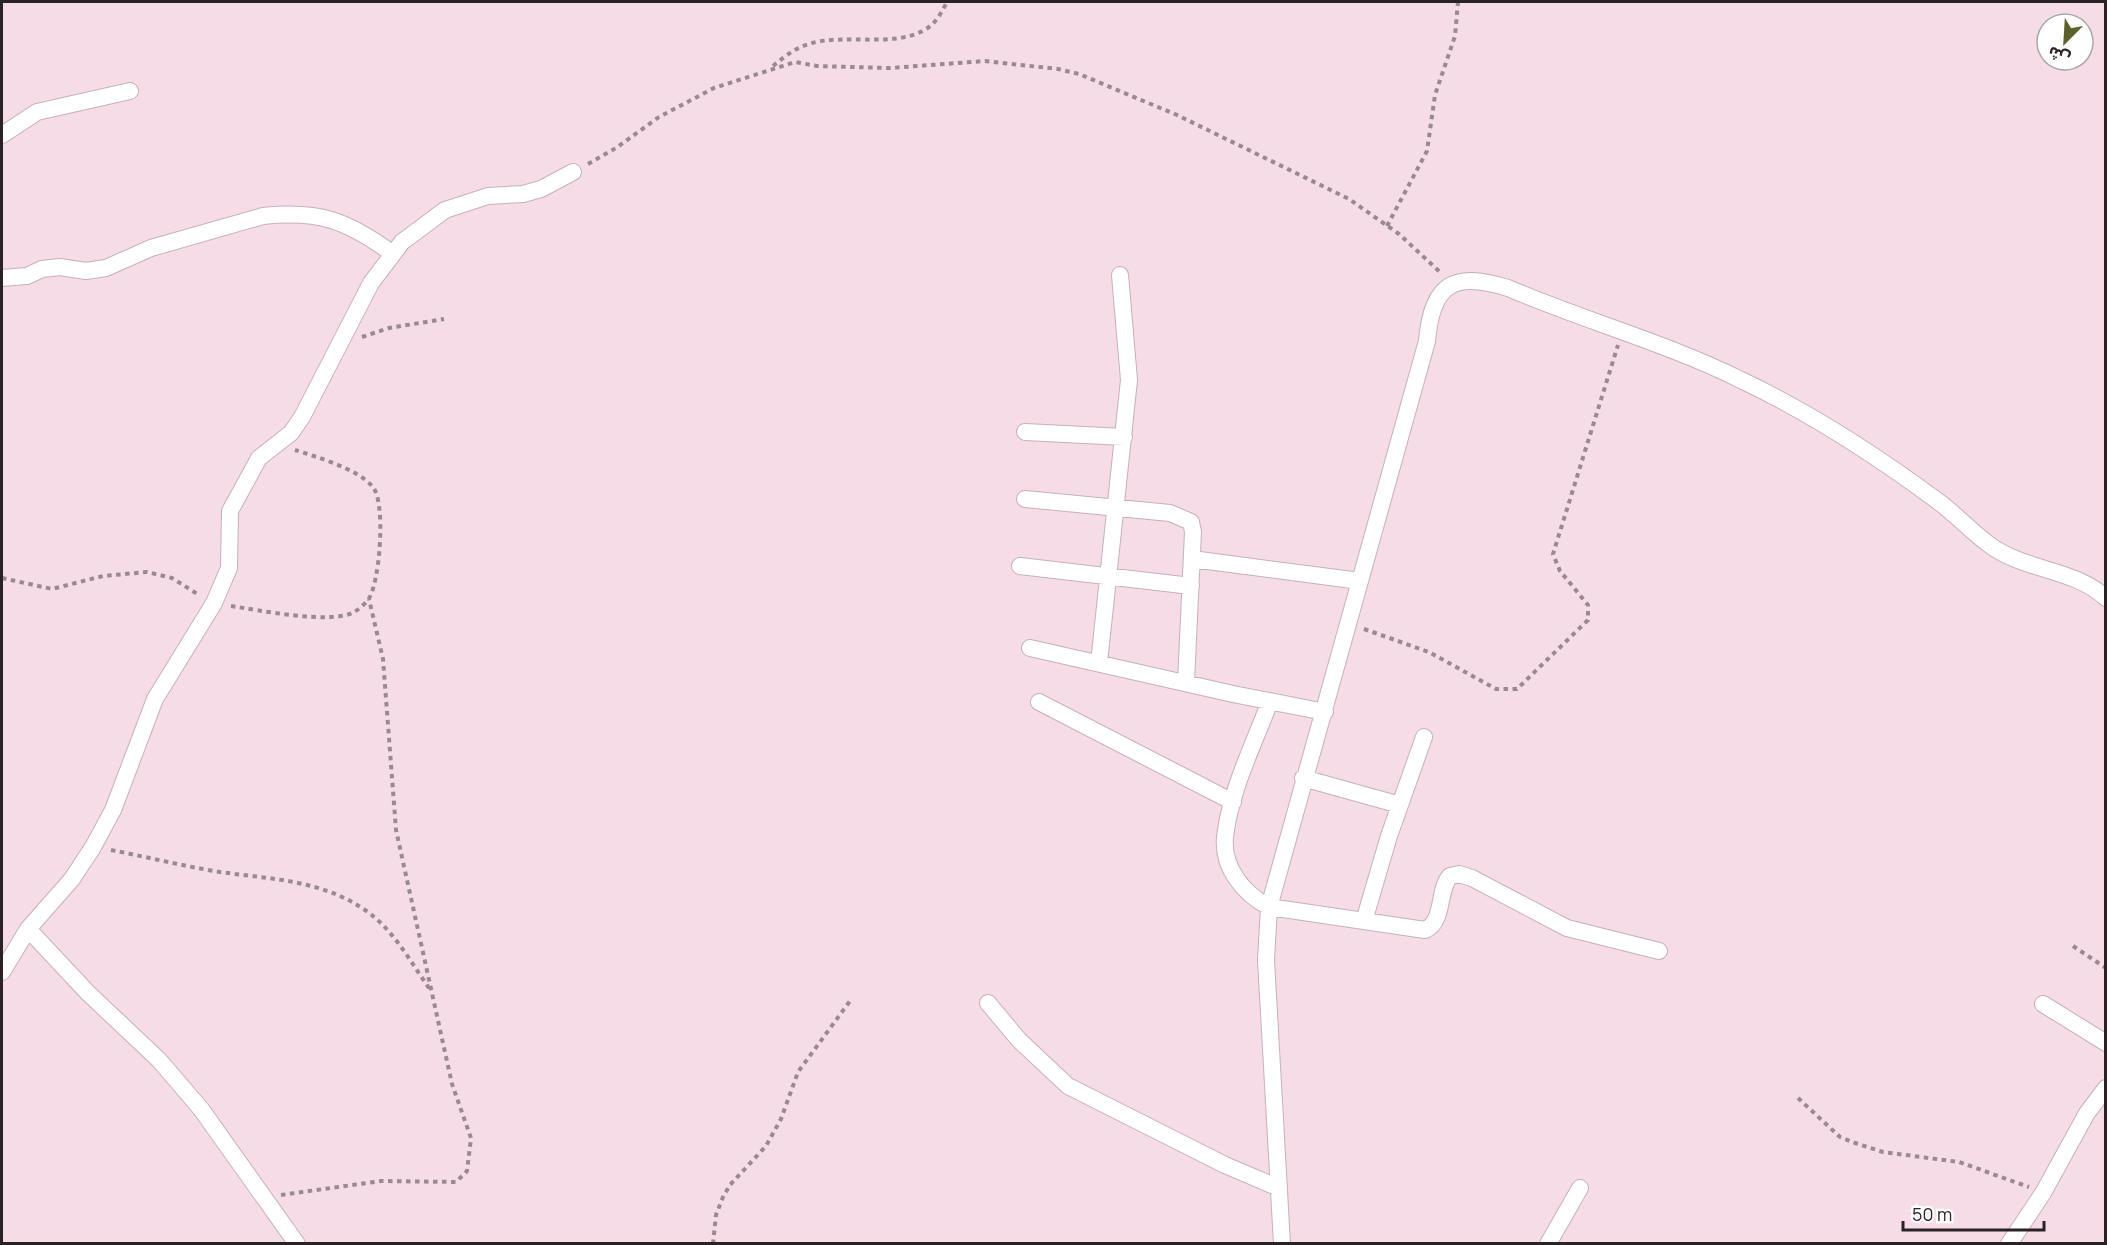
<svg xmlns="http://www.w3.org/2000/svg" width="2107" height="1245" font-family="Manrope,'Noto Sans Arabic',sans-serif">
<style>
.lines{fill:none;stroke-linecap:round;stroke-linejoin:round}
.street-casing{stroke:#c8b0bb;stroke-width:18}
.path{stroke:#9b8991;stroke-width:4;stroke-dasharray:4.5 4.5;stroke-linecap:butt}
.street{stroke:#fff;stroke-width:16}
</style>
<rect width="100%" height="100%" fill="#f5dce7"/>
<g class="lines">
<g class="street-casing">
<path id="street" d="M 2,135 L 37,112 L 130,91
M 2,278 L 27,276 L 42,269 L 60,267 L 86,271 L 106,268 L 151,248 L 263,216 C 320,210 348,221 393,254
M 1025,432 L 1124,437
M 1025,499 L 1170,513 L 1191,522 L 1193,532 L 1186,682
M 1192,559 L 1360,581
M 1020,566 L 1191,586
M 1030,648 L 1233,694 L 1325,712
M 1099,663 L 1129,380 L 1120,275
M 1270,701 C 1254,744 1230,791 1225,837 C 1222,868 1244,894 1269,907 L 1425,930 C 1445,921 1437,891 1450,876 L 1459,874 L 1472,878 L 1567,928 L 1659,951
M 1039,702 L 1233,802
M 1303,778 L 1400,805
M 1364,921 L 1389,836 L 1424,737
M 28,929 L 88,993 L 159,1060 L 201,1109 L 297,1244
M 2,972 L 28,929 L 72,879 L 93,847 L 113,810 L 155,699 L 214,603 L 229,568 L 230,511 L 259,458 L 291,433 L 302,417 L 371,283 L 402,242 L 445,210 L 488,196 L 523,194 L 541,189 L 573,172
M 988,1003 L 1019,1040 L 1068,1086 L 1225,1165 L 1279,1188
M 2043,1004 L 2106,1043
M 1282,1244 L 1266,960 L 1269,907 L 1427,341 C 1432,283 1454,271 1508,288 C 1585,321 1667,343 1741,380 C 1811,413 1877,456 1939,502 C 1958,516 1974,535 1994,548 C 2029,571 2074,569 2106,598
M 1548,1244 L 1580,1188
M 2009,1244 L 2043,1193 L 2087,1113 L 2106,1088"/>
</g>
<path class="path" d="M 773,66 C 784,57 795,48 809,44 C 841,33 894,48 924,30 C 936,24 941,13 947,2
M 588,164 L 616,148 L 659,117 L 714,88 L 795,62 L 817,66 L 890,68 L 985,61 L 1058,69 L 1079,74 L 1177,115 L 1349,199 L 1399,234 L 1441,273
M 1387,226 L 1427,151 L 1435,95 L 1455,36 L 1458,2
M 362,337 L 389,328 L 444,319
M 2,578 L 52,589 L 103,576 L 147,572 L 172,578 L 199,595
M 231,606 C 258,610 332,625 354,612 C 358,610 365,604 368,600 C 380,584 386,503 373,487 C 358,469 317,457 295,450
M 1364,629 L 1429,652 L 1496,689 L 1517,689 L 1588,620 L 1588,605 L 1560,571 L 1553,554 L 1618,345
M 111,850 C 147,857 183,866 220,872 C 270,879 322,880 365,910 C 393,929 410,961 429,988
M 2073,946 L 2106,968
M 1798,1098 L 1840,1137 L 1855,1143 L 1883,1152 L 1959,1162 L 2029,1187
M 281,1195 L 381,1181 L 456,1182 L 467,1171 L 471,1138 L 452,1084 L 396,830 L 383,659 L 369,599
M 713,1244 L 716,1215 L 723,1197 L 730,1185 L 766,1146 L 781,1119 L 798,1072 L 850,1001"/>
<use href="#street" class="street"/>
</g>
<rect width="2107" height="1245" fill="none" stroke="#2b2226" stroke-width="6"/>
<g transform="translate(2065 42) rotate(204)"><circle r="28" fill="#ffffff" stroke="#aaa7a8" stroke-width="1.5"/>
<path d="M0-4.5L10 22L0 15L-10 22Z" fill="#5d5f2c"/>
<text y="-9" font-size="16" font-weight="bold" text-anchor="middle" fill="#2b2226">ش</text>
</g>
<path d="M1903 1221v9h141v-9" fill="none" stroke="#2b2226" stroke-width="3"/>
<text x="1912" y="1221" font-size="18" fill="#2b2226" stroke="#ffffff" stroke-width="4.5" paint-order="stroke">50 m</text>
</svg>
